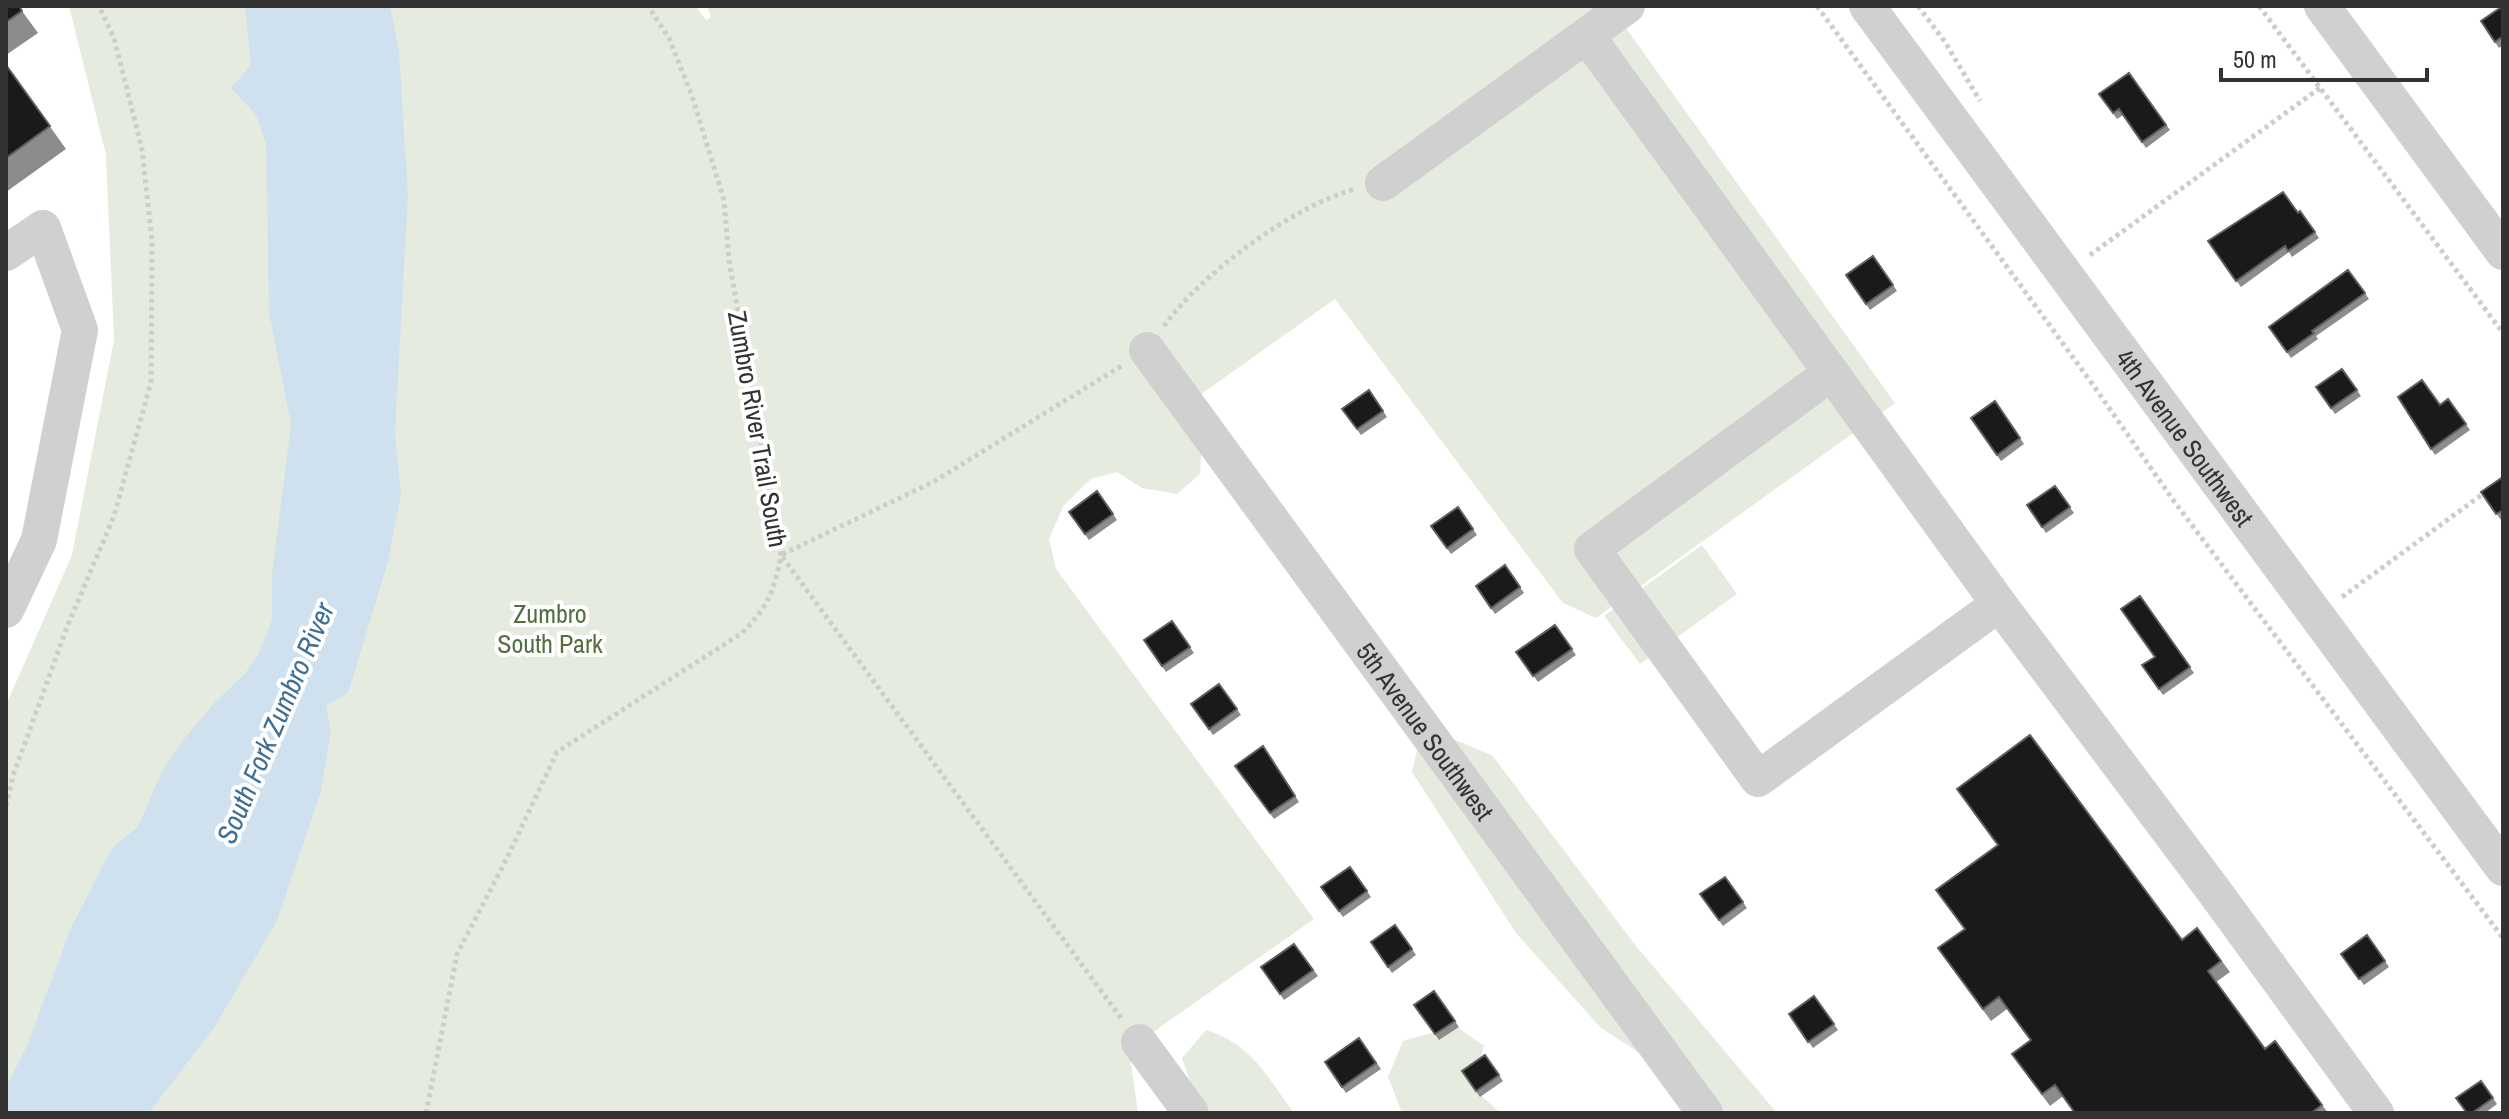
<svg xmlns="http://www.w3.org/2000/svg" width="2509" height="1119" font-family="'Archivo Narrow',sans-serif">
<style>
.green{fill:#e5ecdf}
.water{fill:#cfe0ee}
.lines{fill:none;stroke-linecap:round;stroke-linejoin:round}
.path{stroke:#cdcdcd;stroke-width:5;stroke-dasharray:4 4;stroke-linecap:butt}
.minor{stroke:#d0d0d0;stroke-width:36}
.wall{fill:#8c8c8c}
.building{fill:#1a1a1a;stroke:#5f5f5f;stroke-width:2}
.labels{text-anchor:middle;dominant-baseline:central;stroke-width:8;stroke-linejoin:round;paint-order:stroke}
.street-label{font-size:26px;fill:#333;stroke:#fff}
.park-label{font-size:26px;fill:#536f3f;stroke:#fff}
.water-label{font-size:28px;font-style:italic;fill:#3f6f96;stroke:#fff}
</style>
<rect width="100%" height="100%" fill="#fff"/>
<path class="green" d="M 69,6 L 695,6 L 706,20 L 711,17 L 707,6 L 1610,6 L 1895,403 L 1596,618 L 1563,603 L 1335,299 L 1179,410 L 1202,441 L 1200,474 L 1177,494 L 1142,488 L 1117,472 L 1091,479 L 1064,505 L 1049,539 L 1056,569 L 1314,919 L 1129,1049 L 1138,1113 L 6,1113 L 6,705 L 72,555 L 114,340 L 106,155 Z
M 1702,545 L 1737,594 L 1640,664 L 1604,616 Z
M 1455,740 L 1492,755 L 1636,946 L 1777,1113 L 1686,1113 L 1646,1057 L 1601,1028 L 1516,933 L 1412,772 L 1419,742 Z
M 1456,1026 L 1484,1046 L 1472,1087 L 1500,1113 L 1402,1113 L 1388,1077 L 1403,1041 Z
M 1206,1030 C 1251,1043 1267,1077 1294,1113 L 1212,1113 L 1190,1081 L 1182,1058 Z"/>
<path class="water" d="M 245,6 L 390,6 L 399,50 L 408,195 L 395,432 L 401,494 L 388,562 L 348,693 L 326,706 L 331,731 L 321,791 L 277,921 L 215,1026 L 149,1113 L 6,1113 L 6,1087 L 27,1046 L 71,928 L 112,848 L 138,827 L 161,773 L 183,740 L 216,701 L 244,675 L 258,655 L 272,620 L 272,574 L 291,424 L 269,312 L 266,144 L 256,115 L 231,88 L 251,65 Z"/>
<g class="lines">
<path class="path" d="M 1817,6 L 2096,389 L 2173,500 L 2503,938
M 1918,6 L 1945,42 L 1980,101
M 2259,6 L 2503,333
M 2090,255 L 2320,88
M 1164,326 C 1201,274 1293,206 1355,189
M 2342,597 L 2487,491
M 6,806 L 13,776 L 67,627 L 114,516 L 151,382 L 152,241 L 142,149 L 114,38 L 99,6
M 1121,1018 L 781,555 L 933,482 L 1123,365
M 426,1113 L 457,954 L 507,858 L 557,752 L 742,633 C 768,606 774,593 781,555 L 729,260 L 724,200 L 692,96 L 669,38 L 648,6"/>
<g class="minor">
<path id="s1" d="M 1867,6 L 2503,868"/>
<path d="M 2322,6 L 2503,252"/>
<path d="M 1587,36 L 1999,604 L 2214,891 L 2376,1113"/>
<path d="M 1383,183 L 1627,6"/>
<path d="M 6,253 L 43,228 L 80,330 L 39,540 L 6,610"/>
<path id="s2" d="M 1147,350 L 1705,1113"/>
<path d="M 1831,373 L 1592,549 L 1758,779 L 1999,604"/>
<path d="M 1139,1042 L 1191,1113"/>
</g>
</g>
<path class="wall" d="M 6,6 L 22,11 L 38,33 L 6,55 Z
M 2503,6 L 2503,45 L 2499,48 L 2481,21 Z
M 6,65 L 66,149 L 6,192 Z
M 2129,73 L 2170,130 L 2146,148 L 2123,115 L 2117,119 L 2099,94 Z
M 2300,211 L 2319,238 L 2292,257 L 2289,252 L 2241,287 L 2208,241 Z
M 1873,256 L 1897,291 L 1870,310 L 1846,275 Z
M 2348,270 L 2369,299 L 2316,336 L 2318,339 L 2291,358 L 2269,327 Z
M 2342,369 L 2361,396 L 2335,414 L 2316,387 Z
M 1369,390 L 1387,417 L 1361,435 L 1342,409 Z
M 2398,397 L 2440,405 L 2448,399 L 2470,430 L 2435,455 Z
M 1995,401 L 2024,444 L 2001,461 L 1971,418 Z
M 2503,477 L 2503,519 L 2501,520 L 2481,492 Z
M 2055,486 L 2074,513 L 2046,533 L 2027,505 Z
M 1097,491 L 1117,520 L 1089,540 L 1069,512 Z
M 1458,507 L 1477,535 L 1451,554 L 1431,526 Z
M 1505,565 L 1524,593 L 1495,614 L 1476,586 Z
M 2140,596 L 2194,673 L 2163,695 L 2142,665 L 2155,657 Z
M 1172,621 L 1194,653 L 1166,672 L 1144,640 Z
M 1555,625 L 1576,655 L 1538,682 L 1516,652 Z
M 1219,684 L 1241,715 L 1213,735 L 1191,704 Z
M 1263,746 L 1299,802 L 1274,819 L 1235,766 Z
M 1350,867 L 1371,897 L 1343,917 L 1321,887 Z
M 1725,877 L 1747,908 L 1723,926 L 1700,894 Z
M 1395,925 L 1416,955 L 1392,973 L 1371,942 Z
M 2197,928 L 2230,972 L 2216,982 L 2265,1049 L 2275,1041 L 2328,1113 L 2075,1113 L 2063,1096 L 2050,1106 L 2012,1054 L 2030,1040 L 2007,1009 L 1991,1021 L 1938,948 L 1965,929 L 2182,940 Z
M 2367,935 L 2389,967 L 2364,985 L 2341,954 Z
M 1294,944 L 1318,976 L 1284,1000 L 1261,967 Z
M 1434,991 L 1459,1027 L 1439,1040 L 1414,1005 Z
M 1814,996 L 1838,1030 L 1813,1048 L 1789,1014 Z
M 1359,1038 L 1381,1069 L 1346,1093 L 1325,1062 Z
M 1485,1055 L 1503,1081 L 1480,1097 L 1462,1071 Z
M 2481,1081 L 2497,1104 L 2485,1113 L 2467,1113 Z"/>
<path class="building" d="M 6,6 L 19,6 L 22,11 L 6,22 Z
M 2503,6 L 2503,36 L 2495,42 L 2481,21 Z
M 6,65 L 50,126 L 6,158 Z
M 2129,73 L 2166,125 L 2142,142 L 2119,109 L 2113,113 L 2099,94 Z
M 2283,192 L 2298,213 L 2300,211 L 2315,232 L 2288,251 L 2285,246 L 2236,281 L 2208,241 Z
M 1873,256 L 1893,285 L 1866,304 L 1846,275 Z
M 2348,270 L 2365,293 L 2312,331 L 2314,333 L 2287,352 L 2269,327 Z
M 2342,369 L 2357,390 L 2331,408 L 2316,387 Z
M 2422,380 L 2440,405 L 2448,399 L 2466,424 L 2431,449 L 2398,397 Z
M 1369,390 L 1383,411 L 1357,429 L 1342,409 Z
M 1995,401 L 2020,438 L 1997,455 L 1971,418 Z
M 2503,477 L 2503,510 L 2496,514 L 2481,492 Z
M 2055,486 L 2070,507 L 2042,527 L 2027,505 Z
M 1097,491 L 1113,514 L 1085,534 L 1069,512 Z
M 1458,507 L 1473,529 L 1447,548 L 1431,526 Z
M 1505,565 L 1520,587 L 1491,608 L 1476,586 Z
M 2140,596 L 2190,667 L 2159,689 L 2142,665 L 2155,657 L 2121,609 Z
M 1172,621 L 1190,647 L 1162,666 L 1144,640 Z
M 1555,625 L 1572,649 L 1533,676 L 1516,652 Z
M 1219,684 L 1237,709 L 1209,729 L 1191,704 Z
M 2030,735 L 2182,940 L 2197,928 L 2221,961 L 2208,971 L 2265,1049 L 2275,1041 L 2322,1105 L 2311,1113 L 2075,1113 L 2055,1085 L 2042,1094 L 2012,1054 L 2031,1040 L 1999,997 L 1983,1009 L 1938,948 L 1965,929 L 1936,890 L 1998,845 L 1957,789 Z
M 1263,746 L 1295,796 L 1270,813 L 1235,766 Z
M 1350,867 L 1367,891 L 1339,911 L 1321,887 Z
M 1725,877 L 1743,902 L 1719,920 L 1700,894 Z
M 1395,925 L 1412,949 L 1388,967 L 1371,942 Z
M 2367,935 L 2385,961 L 2359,979 L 2341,954 Z
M 1294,944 L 1313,970 L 1280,994 L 1261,967 Z
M 1434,991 L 1455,1021 L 1435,1034 L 1414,1005 Z
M 1814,996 L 1834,1024 L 1808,1042 L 1789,1014 Z
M 1359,1038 L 1376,1063 L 1342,1087 L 1325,1062 Z
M 1485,1055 L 1499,1075 L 1476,1091 L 1462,1071 Z
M 2481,1081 L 2493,1098 L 2472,1113 L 2467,1113 L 2456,1098 Z"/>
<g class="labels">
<g class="street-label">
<text transform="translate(758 429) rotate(80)">Zumbro River Trail South</text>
<text stroke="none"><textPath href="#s1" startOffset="536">4th Avenue Southwest</textPath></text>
<text stroke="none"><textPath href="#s2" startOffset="472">5th Avenue Southwest</textPath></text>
</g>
<g class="park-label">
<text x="550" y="613">Zumbro<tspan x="550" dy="30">South Park</tspan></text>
</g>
<g class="water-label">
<text transform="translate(275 723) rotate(-67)">South Fork Zumbro River</text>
</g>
</g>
<rect width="2509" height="1119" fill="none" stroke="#333333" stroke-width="16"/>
<path d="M2221 68v12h206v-12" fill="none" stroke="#333333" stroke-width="4"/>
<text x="2233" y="68" font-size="24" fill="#333333" stroke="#ffffff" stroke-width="6" paint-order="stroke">50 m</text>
</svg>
